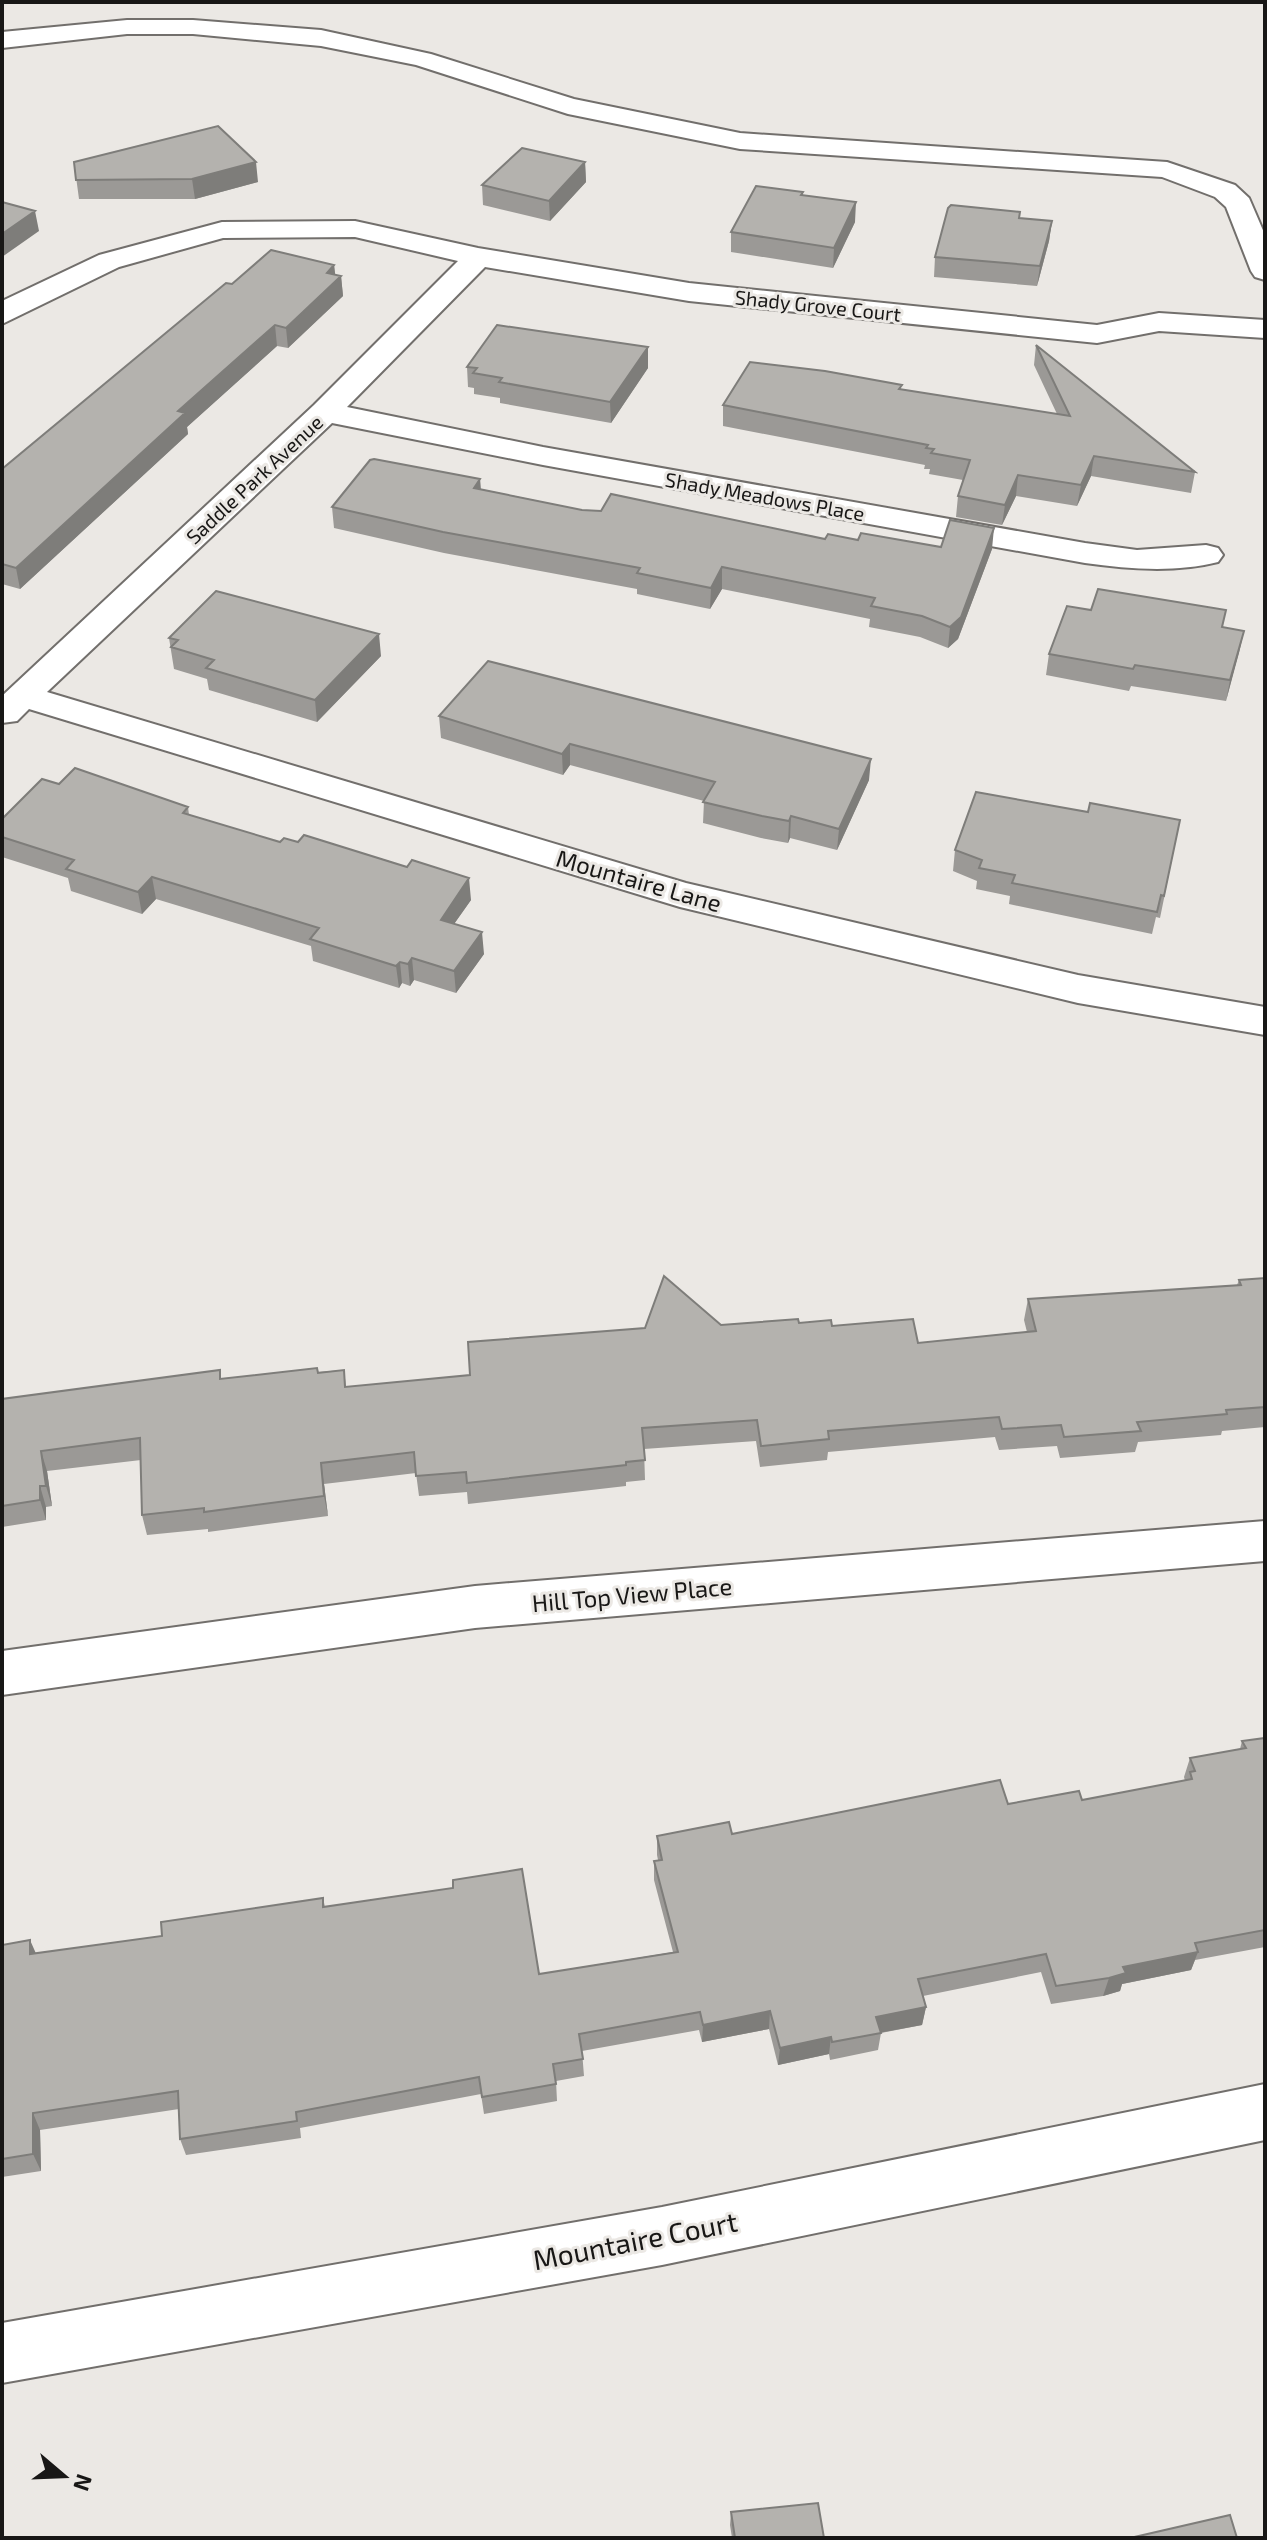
<svg xmlns="http://www.w3.org/2000/svg" width="1267" height="2540" font-family="'Exo 2',sans-serif">
<style>
.lines{fill:none;stroke-linecap:round;stroke-linejoin:round}
.minor-casing{stroke:#726f6c;stroke-width:4}
.minor{fill:#fff;fill-rule:evenodd}
.wall{fill:#9b9996}
.shaded-wall{fill:#7e7d7a}
.building{fill:#b4b2ae;stroke:#7e7d7a;stroke-width:2}
.labels{text-anchor:middle;dominant-baseline:central;stroke-width:6;stroke-linejoin:round;paint-order:stroke}
.far-street-label{font-size:20px;fill:#181716;stroke:#ebe8e4}
.street-label{font-size:24px;fill:#181716;stroke:#ebe8e4}
.near-street-label{font-size:28px;fill:#181716;stroke:#ebe8e4}
</style>
<rect width="100%" height="100%" fill="#ebe8e4"/>
<g class="lines">
<g class="minor-casing">
<path id="minor" d="M 127,20 L 193,20 L 321,30 L 431,54 L 574,99 L 740,133 L 1167,162 L 1235,185 L 1249,198 L 1265,235 L 1265,280 L 1255,277 L 1251,271 L 1226,207 L 1215,197 L 1162,177 L 740,149 L 568,114 L 416,65 L 321,46 L 193,34 L 127,34 L 2,48 L 2,32 Z
M 355,221 L 478,248 L 689,283 L 1097,325 L 1159,313 L 1265,320 L 1265,338 L 1159,331 L 1097,343 L 689,301 L 485,267 L 347,407 L 543,447 L 1085,543 L 1137,550 L 1206,545 L 1218,548 L 1223,555 L 1218,562 C 1174,573 1129,569 1085,563 L 543,465 L 332,423 L 47,692 L 686,883 L 1078,975 L 1265,1007 L 1265,1035 L 1078,1003 L 680,907 L 29,709 L 17,721 L 2,723 L 2,696 L 314,405 L 458,261 L 355,237 L 223,238 L 119,267 L 2,324 L 2,301 L 99,255 L 222,222 Z
M 1265,1521 L 1265,1561 L 475,1628 L 2,1695 L 2,1651 L 475,1586 Z
M 1265,2084 L 1265,2140 L 662,2265 L 2,2383 L 2,2323 L 662,2207 Z"/>
</g>
<use href="#minor" class="minor"/>
</g>
<path class="wall" d="M 74,162 L 258,182 L 195,199 L 79,199 Z
M 585,162 L 586,182 L 550,221 L 483,205 L 482,185 Z
M 803,192 L 803,195 L 855,222 L 833,268 L 731,252 L 731,232 Z
M 1020,212 L 1020,218 L 1052,221 L 1049,241 L 1037,286 L 934,277 L 935,257 Z
M 334,265 L 335,275 L 341,276 L 343,296 L 288,348 L 277,346 L 187,427 L 188,434 L 20,589 L 2,584 L 2,469 L 232,284 Z
M 1036,345 L 1195,472 L 1191,493 L 1091,476 L 1077,506 L 1016,496 L 1002,525 L 956,517 L 958,496 L 963,480 L 929,474 L 930,469 L 924,469 L 925,465 L 723,426 L 723,405 L 901,390 L 1057,414 L 1034,365 Z
M 467,367 L 648,368 L 611,423 L 500,403 L 500,398 L 474,394 L 474,388 L 468,387 Z
M 480,479 L 481,489 L 582,510 L 825,539 L 858,540 L 941,547 L 992,549 L 958,639 L 948,648 L 920,637 L 869,627 L 870,619 L 722,589 L 710,609 L 637,594 L 637,589 L 444,553 L 334,528 L 332,507 Z
M 1091,610 L 1223,627 L 1244,631 L 1226,701 L 1131,686 L 1129,691 L 1046,675 L 1049,654 Z
M 169,638 L 381,656 L 317,722 L 209,690 L 207,679 L 174,669 Z
M 439,716 L 869,780 L 837,850 L 790,838 L 788,843 L 761,838 L 703,823 L 704,801 L 570,765 L 563,775 L 441,738 Z
M 59,784 L 188,807 L 189,815 L 471,900 L 454,924 L 484,954 L 456,993 L 414,980 L 410,986 L 402,983 L 399,988 L 313,961 L 311,946 L 156,899 L 142,914 L 71,891 L 68,878 L 2,857 L 2,819 Z
M 1088,812 L 1180,820 L 1160,918 L 1156,917 L 1152,934 L 1009,904 L 1010,896 L 976,889 L 977,881 L 953,871 L 955,850 Z
M 1265,1278 L 1265,1427 L 1222,1431 L 1221,1435 L 1138,1442 L 1135,1452 L 1060,1458 L 1057,1446 L 999,1450 L 995,1437 L 828,1452 L 827,1460 L 760,1467 L 756,1441 L 644,1449 L 645,1480 L 626,1482 L 626,1486 L 468,1504 L 467,1492 L 419,1496 L 416,1473 L 324,1484 L 328,1516 L 208,1532 L 208,1529 L 147,1535 L 142,1515 L 141,1460 L 47,1471 L 52,1506 L 46,1507 L 46,1520 L 2,1527 L 2,1399 L 220,1370 L 221,1379 L 344,1370 L 346,1387 L 470,1375 L 721,1325 L 799,1323 L 832,1326 L 918,1343 L 1027,1332 L 1024,1320 L 1028,1299 L 1237,1285 L 1239,1280 Z
M 1265,1738 L 1265,1947 L 1195,1960 L 1191,1970 L 1122,1984 L 1120,1991 L 1103,1996 L 1051,2004 L 1041,1972 L 923,1996 L 926,2007 L 922,2025 L 881,2033 L 878,2050 L 830,2060 L 829,2054 L 778,2065 L 769,2029 L 702,2042 L 699,2030 L 582,2051 L 584,2076 L 556,2081 L 557,2101 L 484,2114 L 481,2094 L 300,2128 L 301,2138 L 186,2155 L 180,2139 L 179,2109 L 40,2130 L 41,2171 L 2,2177 L 2,1945 L 36,1954 L 162,1936 L 323,1898 L 325,1907 L 539,1974 L 673,1952 L 654,1880 L 654,1861 L 658,1860 L 657,1855 L 657,1836 L 732,1834 L 1008,1804 L 1082,1800 L 1185,1781 L 1184,1777 L 1190,1758 L 1240,1749 L 1242,1741 Z
M 731,2512 L 824,2538 L 732,2538 L 730,2525 Z"/>
<path class="shaded-wall" d="M 256,162 L 258,182 L 195,199 L 192,179 Z
M 585,162 L 586,182 L 550,221 L 549,201 Z
M 856,202 L 855,222 L 833,268 L 834,248 Z
M 35,211 L 39,231 L 2,257 L 2,234 Z
M 1052,221 L 1049,241 L 1037,286 L 1040,266 Z
M 334,265 L 336,281 L 341,276 L 343,296 L 288,348 L 286,328 L 327,273 Z
M 275,325 L 277,346 L 187,427 L 188,434 L 20,589 L 16,568 L 178,411 Z
M 648,347 L 648,368 L 611,423 L 610,402 Z
M 1094,456 L 1091,476 L 1077,506 L 1081,485 Z
M 1018,475 L 1016,496 L 1002,525 L 1005,505 Z
M 480,479 L 481,501 L 474,488 Z
M 994,528 L 992,549 L 958,639 L 948,648 L 950,627 Z
M 722,567 L 722,589 L 710,609 L 711,588 Z
M 1244,631 L 1239,653 L 1226,701 L 1230,680 Z
M 379,634 L 381,656 L 317,722 L 315,700 Z
M 570,744 L 570,765 L 563,775 L 562,754 Z
M 871,759 L 869,780 L 837,850 L 839,829 Z
M 791,816 L 790,838 L 788,843 L 789,821 Z
M 152,877 L 156,899 L 142,914 L 138,892 Z
M 469,878 L 471,900 L 442,941 L 441,920 Z
M 482,932 L 484,954 L 456,993 L 454,971 Z
M 412,958 L 414,980 L 410,986 L 408,964 Z
M 400,962 L 402,983 L 399,988 L 396,966 Z
M 41,1451 L 47,1471 L 52,1506 L 46,1486 Z
M 321,1463 L 324,1484 L 328,1516 L 324,1496 Z
M 40,1486 L 46,1507 L 46,1520 L 40,1500 Z
M 30,1940 L 38,1958 L 30,1954 Z
M 1198,1952 L 1191,1970 L 1122,1984 L 1120,1991 L 1103,1996 L 1109,1978 L 1123,1967 Z
M 926,2007 L 922,2025 L 873,2034 L 876,2017 Z
M 770,2011 L 769,2029 L 702,2042 L 703,2025 Z
M 831,2037 L 829,2054 L 778,2065 L 780,2048 Z
M 33,2113 L 40,2130 L 41,2171 L 33,2154 Z"/>
<path class="building" d="M 218,126 L 256,162 L 192,179 L 76,180 L 74,162 Z
M 522,148 L 585,162 L 549,201 L 482,185 Z
M 756,186 L 803,192 L 801,195 L 856,202 L 834,248 L 731,232 Z
M 2,202 L 35,211 L 2,234 Z
M 951,205 L 1020,212 L 1019,218 L 1052,221 L 1040,266 L 935,257 L 948,208 Z
M 271,250 L 334,265 L 327,273 L 341,276 L 286,328 L 275,325 L 178,411 L 185,413 L 16,568 L 2,564 L 2,469 L 226,283 L 232,284 Z
M 497,325 L 648,347 L 610,402 L 499,382 L 502,378 L 473,373 L 477,368 L 467,367 Z
M 1036,345 L 1195,472 L 1094,456 L 1081,485 L 1018,475 L 1005,505 L 958,496 L 970,460 L 931,453 L 934,449 L 926,448 L 928,445 L 723,405 L 750,362 L 825,371 L 902,385 L 899,389 L 1070,416 Z
M 374,459 L 480,479 L 474,488 L 582,510 L 601,511 L 611,494 L 825,539 L 828,534 L 858,540 L 861,533 L 941,547 L 950,520 L 994,528 L 961,617 L 950,627 L 922,616 L 871,606 L 875,598 L 722,567 L 711,588 L 637,573 L 640,568 L 443,532 L 332,507 L 370,460 Z
M 1098,589 L 1226,610 L 1222,627 L 1244,631 L 1230,680 L 1135,665 L 1133,669 L 1049,654 L 1067,606 L 1091,610 Z
M 216,591 L 379,634 L 315,700 L 206,668 L 214,660 L 171,647 L 178,640 L 169,638 Z
M 488,661 L 871,759 L 839,829 L 791,816 L 789,821 L 762,816 L 703,802 L 715,782 L 570,744 L 562,754 L 439,716 Z
M 75,768 L 188,807 L 183,813 L 280,842 L 284,838 L 298,842 L 304,835 L 407,867 L 412,860 L 469,878 L 441,920 L 482,932 L 454,971 L 412,958 L 408,964 L 400,962 L 396,966 L 310,939 L 319,928 L 152,877 L 138,892 L 66,869 L 74,860 L 2,837 L 2,819 L 42,779 L 59,784 Z
M 976,792 L 1088,812 L 1090,803 L 1180,820 L 1164,896 L 1161,895 L 1157,912 L 1012,883 L 1015,875 L 979,868 L 982,860 L 955,850 Z
M 664,1276 L 721,1325 L 798,1319 L 799,1323 L 831,1320 L 832,1326 L 913,1319 L 918,1343 L 1036,1331 L 1028,1299 L 1241,1285 L 1239,1280 L 1265,1278 L 1265,1407 L 1226,1410 L 1227,1414 L 1137,1422 L 1141,1431 L 1064,1437 L 1061,1425 L 1002,1429 L 999,1417 L 828,1431 L 829,1439 L 761,1446 L 757,1420 L 642,1428 L 645,1460 L 626,1462 L 626,1465 L 467,1483 L 466,1472 L 416,1476 L 414,1452 L 321,1463 L 324,1496 L 204,1512 L 204,1508 L 142,1515 L 140,1438 L 41,1451 L 46,1486 L 40,1486 L 40,1500 L 2,1506 L 2,1399 L 220,1370 L 220,1379 L 317,1368 L 318,1373 L 344,1370 L 345,1387 L 470,1375 L 468,1342 L 645,1328 Z
M 1265,1738 L 1265,1930 L 1195,1943 L 1198,1952 L 1123,1967 L 1126,1973 L 1109,1978 L 1056,1986 L 1046,1954 L 918,1979 L 926,2007 L 876,2017 L 881,2033 L 832,2042 L 831,2037 L 780,2048 L 770,2011 L 703,2025 L 700,2012 L 579,2034 L 583,2059 L 553,2064 L 556,2084 L 482,2097 L 479,2077 L 296,2112 L 297,2121 L 180,2139 L 178,2091 L 33,2113 L 33,2154 L 2,2159 L 2,1945 L 30,1940 L 30,1954 L 162,1936 L 161,1922 L 323,1898 L 323,1907 L 453,1888 L 453,1880 L 522,1869 L 539,1974 L 678,1952 L 654,1861 L 662,1860 L 657,1836 L 729,1822 L 732,1834 L 1000,1780 L 1008,1804 L 1079,1791 L 1082,1800 L 1192,1779 L 1190,1772 L 1195,1771 L 1190,1758 L 1246,1748 L 1242,1741 Z
M 818,2503 L 824,2538 L 735,2538 L 731,2512 Z
M 1230,2515 L 1237,2538 L 1130,2538 Z"/>
<g class="labels">
<g class="far-street-label">
<text transform="translate(818 305) rotate(6)">Shady Grove Court</text>
<text transform="translate(254 479) rotate(-43)">Saddle Park Avenue</text>
<text transform="translate(765 496) rotate(10)">Shady Meadows Place</text>
</g>
<g class="street-label">
<text transform="translate(639 880) rotate(16)">Mountaire Lane</text>
<text transform="translate(632 1594) rotate(-5)">Hill Top View Place</text>
</g>
<g class="near-street-label">
<text transform="translate(635 2240) rotate(-11)">Mountaire Court</text>
</g>
</g>
<rect width="1267" height="2540" fill="none" stroke="#181716" stroke-width="8"/>
<g transform="translate(64 2476) rotate(109)" stroke="#ebe8e4" stroke-width="6" paint-order="stroke">
<path d="M0-6L14 30L0 20L-14 30Z" fill="#181716"/>
<text y="-12" font-size="22" font-weight="bold" text-anchor="middle" fill="#181716">N</text>
</g>
</svg>
